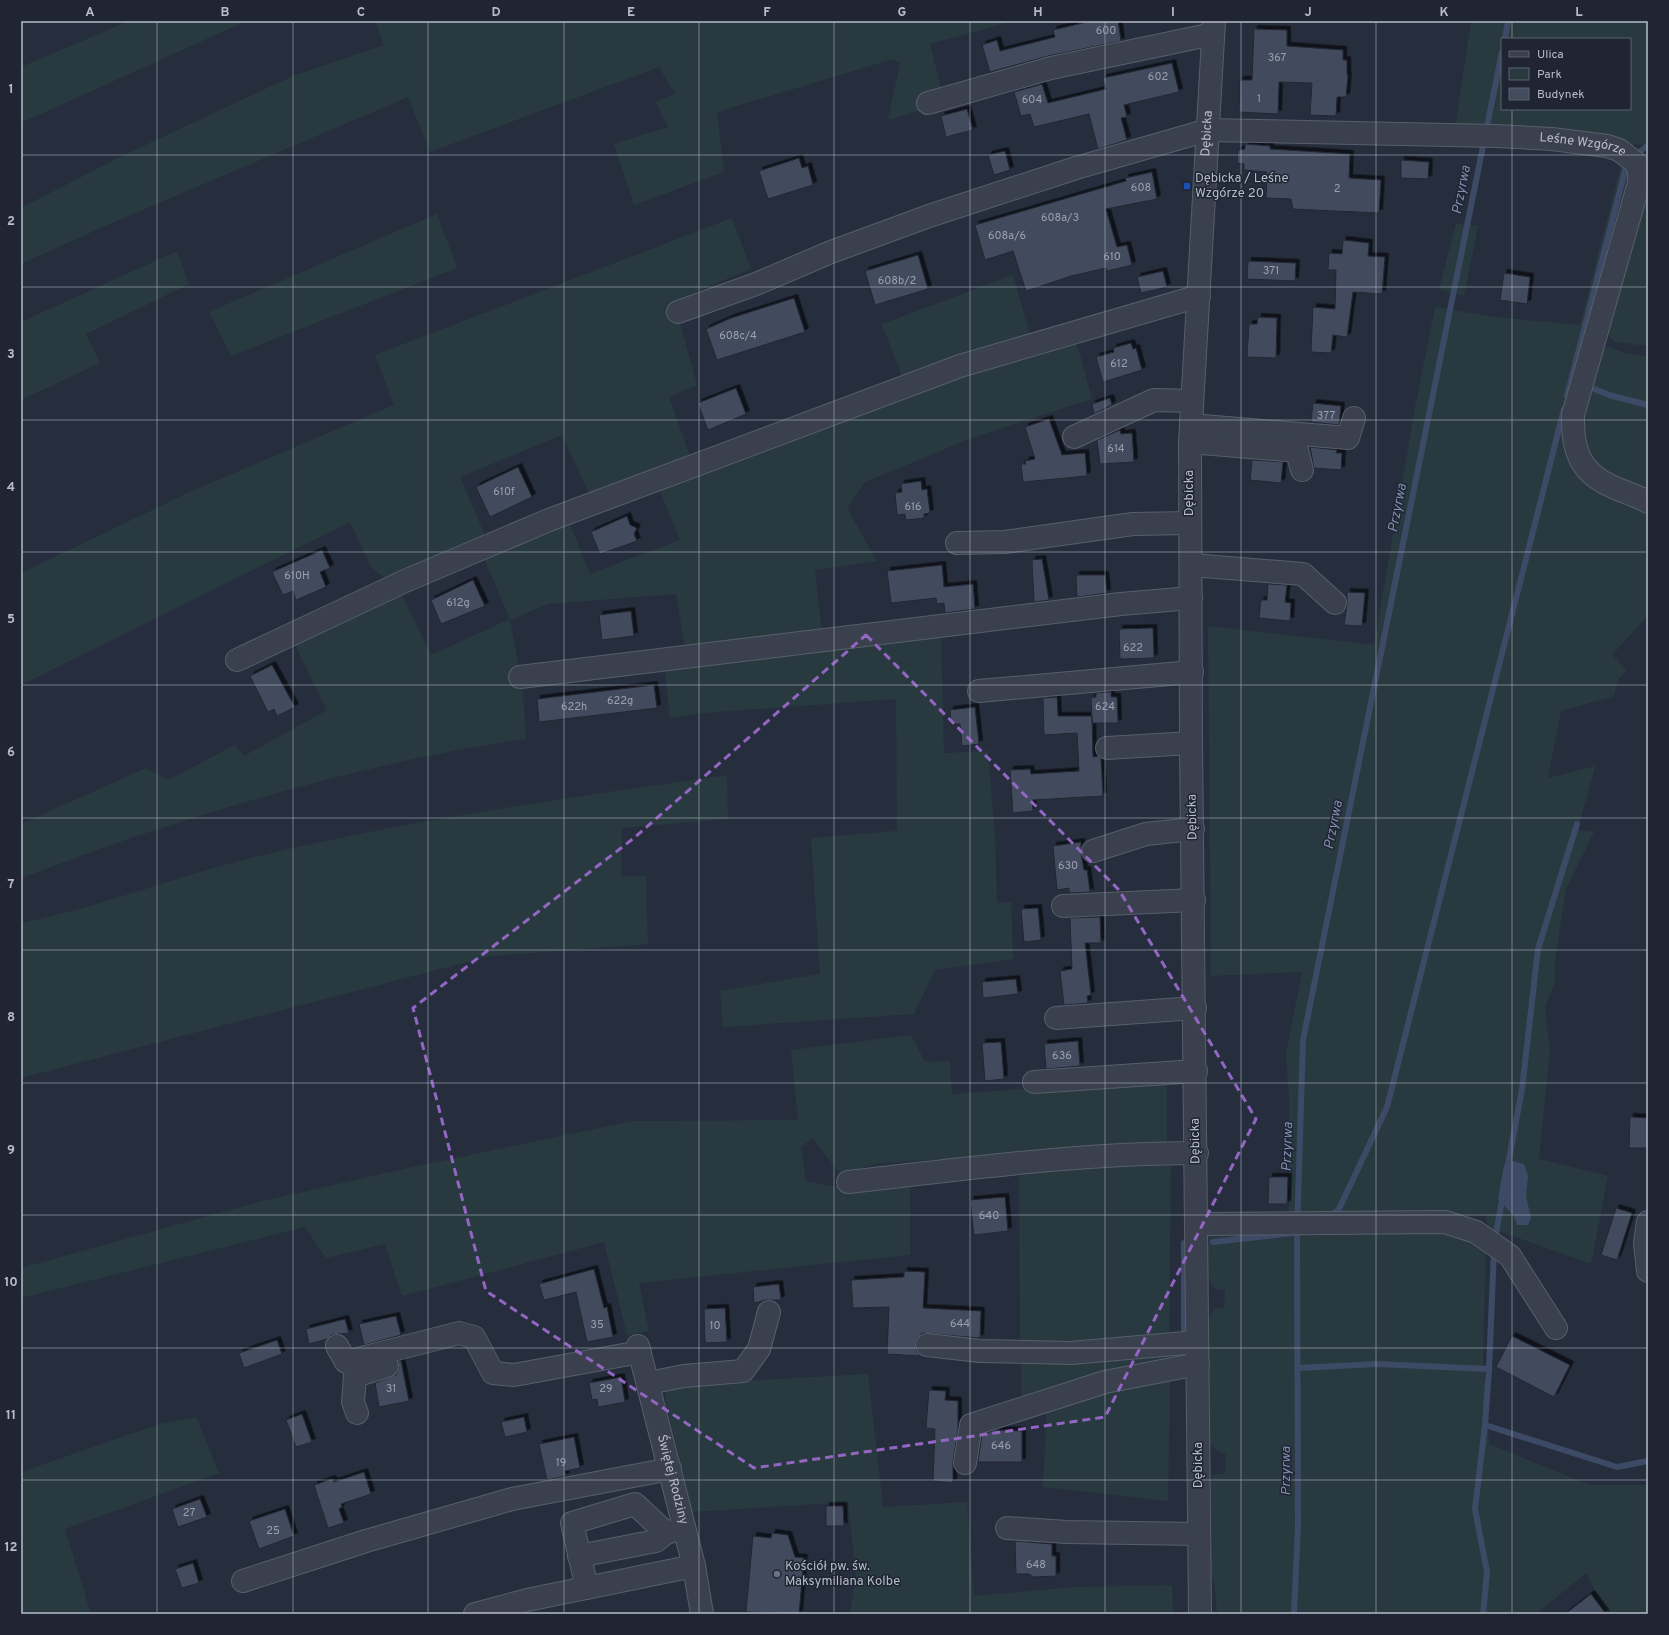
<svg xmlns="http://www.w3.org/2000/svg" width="1669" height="1635" font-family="Overpass,sans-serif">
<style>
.green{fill:#283a3f;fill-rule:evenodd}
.water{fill:#3d4a66}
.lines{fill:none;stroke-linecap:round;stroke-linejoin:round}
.stream{stroke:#3d4a66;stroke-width:6}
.building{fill:#434c5d;stroke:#212735;filter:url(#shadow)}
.minor-casing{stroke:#585e6c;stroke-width:24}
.minor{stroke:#3a404e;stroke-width:22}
.marked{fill:none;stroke:#9366c3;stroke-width:3;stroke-dasharray:8 5;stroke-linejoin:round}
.grid{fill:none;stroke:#b7bcc9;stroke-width:1;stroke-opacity:0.55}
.transit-dot{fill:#1a4fb4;stroke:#1f2533;stroke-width:1.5}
.worship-dot{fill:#6b7280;stroke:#1f2533;stroke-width:1.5}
.labels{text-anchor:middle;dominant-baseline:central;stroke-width:3;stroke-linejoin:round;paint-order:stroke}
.number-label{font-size:11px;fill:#9aa0ae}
.street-label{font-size:13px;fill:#b7bcc9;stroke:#1f2533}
.poi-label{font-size:13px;fill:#b7bcc9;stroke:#1f2533;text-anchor:start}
.water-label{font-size:14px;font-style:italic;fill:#808eaf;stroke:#1f2533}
.neatline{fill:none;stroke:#b7bcc9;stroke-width:1.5}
.grid-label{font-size:13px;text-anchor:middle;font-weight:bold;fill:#b7bcc9}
</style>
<defs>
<filter id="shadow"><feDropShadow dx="3.5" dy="-3.5" stdDeviation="0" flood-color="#0009"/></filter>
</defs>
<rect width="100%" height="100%" fill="#262e3e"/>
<path class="green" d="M 129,21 L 246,21 L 21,123 L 21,67 Z
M 375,21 L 1013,21 L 930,44 L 945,103 L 888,120 L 900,63 L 893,59 L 717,112 L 724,172 L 634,205 L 614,144 L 668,127 L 656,102 L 675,94 L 659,67 L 430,152 L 408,97 L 105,226 L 21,264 L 21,208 L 118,158 L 293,76 L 384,45 Z
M 1471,21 L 1648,21 L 1648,144 L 1634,145 L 1570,133 L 1455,128 ZM 1502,39 L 1630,39 L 1630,109 L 1502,109 Z
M 1623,157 L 1633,175 L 1566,444 L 1648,508 L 1648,615 L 1612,655 L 1627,670 L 1618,680 L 1614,696 L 1561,711 L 1548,778 L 1595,766 L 1578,830 L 1594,832 L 1566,889 L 1555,960 L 1555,982 L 1545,1007 L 1550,1051 L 1539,1159 L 1608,1176 L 1591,1264 L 1488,1227 L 1486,1215 L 1361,1212 L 1289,1215 L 1289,1098 L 1286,1053 L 1302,972 L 1211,976 L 1208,626 L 1374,645 L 1416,402 L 1435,307 L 1494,317 L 1580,325 Z
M 1648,190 L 1648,346 L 1615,342 L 1603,329 Z
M 437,214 L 457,268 L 231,356 L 209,312 Z
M 732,218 L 751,269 L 674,301 L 697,385 L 669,397 L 690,456 L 590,495 L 562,435 L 460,477 L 486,538 L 389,581 L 372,568 L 350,522 L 21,685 L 21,573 L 194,490 L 394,405 L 375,355 Z
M 1456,224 L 1478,226 L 1464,296 L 1439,289 Z
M 177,251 L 189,284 L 86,334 L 100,363 L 21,400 L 21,322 Z
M 1013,275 L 1030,335 L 902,377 L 882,324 Z
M 1076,340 L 1092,399 L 974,437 L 865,482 L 847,508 L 877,561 L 815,570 L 822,634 L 685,648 L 676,594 L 548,604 L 510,620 L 522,682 L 526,739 C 400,757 276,791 155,830 C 110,844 66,862 21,878 L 21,824 L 146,768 L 168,780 L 235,745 L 244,756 L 327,710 L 293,641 L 400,591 L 431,655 L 510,619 L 483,556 L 568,519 L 590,574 L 680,540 L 658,486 L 949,377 Z
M 1599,344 L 1625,353 L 1648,356 L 1648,493 L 1597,466 L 1582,441 L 1584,389 Z
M 941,635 L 944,753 L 988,751 L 995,837 L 997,903 L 1011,902 L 1013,959 L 935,970 L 914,1014 L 723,1027 L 720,991 L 820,974 L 811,838 L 897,831 L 896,699 L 703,713 L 670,718 L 665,668 Z
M 727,775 L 728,819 L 622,828 L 621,876 L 646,876 L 648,944 L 490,956 L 21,1078 L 21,923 C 101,907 176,876 255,857 C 410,819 569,798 727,775 Z
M 911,1035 L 925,1062 L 950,1061 L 952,1094 L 1167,1079 L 1167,1146 L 881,1163 L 840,1173 L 812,1138 L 801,1147 L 806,1181 L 837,1187 L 910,1182 L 910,1255 L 639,1283 L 649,1331 L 627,1335 L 604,1242 L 402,1296 L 385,1244 L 326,1258 L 305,1227 L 21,1298 L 21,1268 L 259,1202 L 408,1168 L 633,1121 L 798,1120 L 791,1050 Z
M 1171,1159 L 1169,1337 L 1084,1346 L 1020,1344 L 1019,1169 Z
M 1422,1226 L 1486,1245 L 1483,1357 L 1489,1444 L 1590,1485 L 1648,1485 L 1648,1614 L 1607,1614 L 1586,1573 L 1536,1614 L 1217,1614 L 1215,1586 L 1210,1570 L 1210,1482 L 1213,1475 L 1225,1473 L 1226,1455 L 1209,1445 L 1207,1321 L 1214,1309 L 1224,1308 L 1225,1290 L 1215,1289 L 1207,1276 L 1209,1235 L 1222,1232 Z
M 1165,1350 L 1167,1363 L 1037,1391 L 1021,1398 L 1021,1361 Z
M 868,1374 L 883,1507 L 967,1502 L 974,1596 L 1075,1587 L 1172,1585 L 1173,1614 L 850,1614 L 856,1574 L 848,1502 L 692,1512 L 666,1402 L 665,1385 Z
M 1170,1378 L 1168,1501 L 1043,1487 L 1047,1408 L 1096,1393 Z
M 196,1417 L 219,1473 L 65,1529 L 91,1614 L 21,1614 L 21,1472 L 160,1424 Z"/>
<path class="water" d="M 1512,1161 L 1524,1164 L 1528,1176 L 1526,1196 L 1531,1218 L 1528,1225 L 1517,1225 L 1514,1216 L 1498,1199 L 1504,1165 Z"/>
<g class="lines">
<path class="stream" d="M 1505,39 L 1508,21
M 1634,157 L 1648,145
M 1585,385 L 1609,395 L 1648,405
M 1567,396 L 1627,163
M 1507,1170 L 1522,1089 L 1538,949 L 1577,824
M 1330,1215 L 1338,1211 L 1387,1107 L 1564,409
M 1495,1239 L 1503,1195
M 1213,1242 L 1293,1233
M 1184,1331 L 1184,1243 L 1185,1243
M 1298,1368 L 1377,1364 L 1489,1369 L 1485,1425 L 1617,1467 L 1648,1461
M 1489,1369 L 1494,1250
M 1294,1614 L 1298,1524 L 1297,1233 L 1303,1040 L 1502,52
M 1483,1614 L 1487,1572 L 1475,1509 L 1485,1425"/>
</g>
<path class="building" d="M 1091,21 L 1118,21 L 1121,41 L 1048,56 L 990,72 L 982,45 L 997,40 L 1000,51 L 1055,37 L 1053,30 Z
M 1254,29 L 1287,30 L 1287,46 L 1343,50 L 1343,60 L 1347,60 L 1347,75 L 1348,75 L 1346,97 L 1337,97 L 1336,116 L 1310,115 L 1312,83 L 1279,82 L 1278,114 L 1239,112 L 1240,80 L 1252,80 Z
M 1172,63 L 1179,92 L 1124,105 L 1127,117 L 1121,118 L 1127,140 L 1098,149 L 1089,114 L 1034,127 L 1030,114 L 1021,116 L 1014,92 L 1042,84 L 1048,103 L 1106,89 L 1103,78 Z
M 967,109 L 973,130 L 946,137 L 941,116 Z
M 1245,144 L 1270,146 L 1270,149 L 1350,154 L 1349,178 L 1381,180 L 1379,213 L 1293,209 L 1291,199 L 1266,198 L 1267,172 L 1244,170 L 1244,164 L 1237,163 L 1238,150 L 1245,149 Z
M 1005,151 L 1010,170 L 994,175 L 988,155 Z
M 799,158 L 802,168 L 808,166 L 813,185 L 768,199 L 759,171 Z
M 1401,160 L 1429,162 L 1428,179 L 1401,178 Z
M 1152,172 L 1157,199 L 1106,209 L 1117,247 L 1127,245 L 1132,265 L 1107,271 L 1106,268 L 1071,276 L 1026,291 L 1013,251 L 985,260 L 975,225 L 1126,181 L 1125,178 Z
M 1343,240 L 1369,243 L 1368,256 L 1385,257 L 1382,294 L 1353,292 L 1347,337 L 1333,335 L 1331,353 L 1311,352 L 1313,307 L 1335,309 L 1336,270 L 1328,270 L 1329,253 L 1342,254 Z
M 918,255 L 928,289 L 875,305 L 865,271 Z
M 1248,261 L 1296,263 L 1295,281 L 1247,279 Z
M 1163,271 L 1167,287 L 1141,293 L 1137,277 Z
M 1504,273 L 1530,277 L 1527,304 L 1500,300 Z
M 794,298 L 805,332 L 717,360 L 706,329 L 731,318 Z
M 1258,317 L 1277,318 L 1276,358 L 1247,357 L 1249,324 L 1257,324 Z
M 1131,343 L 1133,349 L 1136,348 L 1142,370 L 1103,382 L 1096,357 L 1114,352 L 1113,348 Z
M 736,388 L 746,414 L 708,430 L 698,403 Z
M 1110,398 L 1112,405 L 1094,414 L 1092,404 Z
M 1313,403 L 1341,406 L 1339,425 L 1311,422 Z
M 1049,419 L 1062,455 L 1085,453 L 1087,476 L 1023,482 L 1021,464 L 1026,464 L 1025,461 L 1035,459 L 1025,427 Z
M 1120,430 L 1121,434 L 1132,433 L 1134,462 L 1100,464 L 1097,440 Z
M 1310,447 L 1337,450 L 1336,453 L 1342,453 L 1341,470 L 1314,468 Z
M 1252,460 L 1283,462 L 1281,483 L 1250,480 Z
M 518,467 L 532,497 L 490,517 L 476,487 Z
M 921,481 L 922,490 L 927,489 L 930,513 L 924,514 L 924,518 L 906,520 L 905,514 L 897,515 L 895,493 L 902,492 L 901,484 Z
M 627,516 L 630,525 L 637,528 L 634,534 L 637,541 L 600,554 L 591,532 Z
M 322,550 L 330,568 L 320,572 L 326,587 L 296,600 L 293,591 L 283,595 L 272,572 Z
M 1042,559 L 1049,600 L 1034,602 L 1032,560 Z
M 942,565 L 944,587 L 973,584 L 975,609 L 945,613 L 944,603 L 937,604 L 936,598 L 891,603 L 887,571 Z
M 1076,575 L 1105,575 L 1107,593 L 1077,597 Z
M 473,580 L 485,606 L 441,624 L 431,600 Z
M 1268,584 L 1287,585 L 1285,602 L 1291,603 L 1290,621 L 1259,618 L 1261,600 L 1267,600 Z
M 1347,592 L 1365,593 L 1362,626 L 1344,625 L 1347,605 Z
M 631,611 L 634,636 L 602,640 L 599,615 Z
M 1153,628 L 1154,658 L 1120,659 L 1119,629 Z
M 272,665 L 295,707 L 277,716 L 274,709 L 268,712 L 250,676 Z
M 654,685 L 657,708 L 539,722 L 537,699 Z
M 1111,692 L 1111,697 L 1117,697 L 1118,723 L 1092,723 L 1091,698 L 1096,697 L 1096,693 Z
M 1057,697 L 1058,716 L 1092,716 L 1093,757 L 1098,756 L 1101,759 L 1103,796 L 1032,800 L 1033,811 L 1013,813 L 1010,770 L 1030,769 L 1031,774 L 1079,771 L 1077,733 L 1044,735 L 1043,698 Z
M 975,707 L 979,744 L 962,746 L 960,724 L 951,724 L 950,710 Z
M 1081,842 L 1081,854 L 1084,870 L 1087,870 L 1090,892 L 1069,893 L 1069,888 L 1057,890 L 1053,846 Z
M 1038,908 L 1041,940 L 1024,942 L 1021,909 Z
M 1100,917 L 1101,943 L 1085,943 L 1091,995 L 1087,996 L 1088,1003 L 1064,1005 L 1060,971 L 1072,969 L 1070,918 Z
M 1016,979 L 1018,994 L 983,998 L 982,982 Z
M 1078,1041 L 1080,1066 L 1046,1069 L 1044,1044 Z
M 1001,1042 L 1004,1079 L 985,1081 L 982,1043 Z
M 1630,1117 L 1648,1118 L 1648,1148 L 1629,1148 Z
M 1269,1177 L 1288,1177 L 1287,1204 L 1268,1204 Z
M 1005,1197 L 1008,1231 L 974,1235 L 970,1200 Z
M 1616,1208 L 1632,1213 L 1617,1260 L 1601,1255 Z
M 594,1269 L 604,1308 L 607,1307 L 613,1337 L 587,1342 L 576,1292 L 544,1300 L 539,1284 Z
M 904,1271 L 925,1272 L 923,1308 L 981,1311 L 980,1338 L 922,1333 L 917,1338 L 915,1344 L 916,1350 L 920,1356 L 887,1354 L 889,1307 L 853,1308 L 851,1280 L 904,1277 Z
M 779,1284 L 781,1300 L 766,1300 L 754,1303 L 753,1287 Z
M 725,1308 L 727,1342 L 705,1343 L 704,1309 Z
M 396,1316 L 401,1335 L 364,1345 L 359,1324 Z
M 345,1319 L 349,1333 L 331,1335 L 327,1339 L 309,1344 L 306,1329 Z
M 1512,1336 L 1570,1365 L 1554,1397 L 1496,1367 Z
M 277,1340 L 282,1354 L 244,1368 L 239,1353 Z
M 398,1361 L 401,1361 L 409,1401 L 379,1407 L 375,1383 L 396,1375 L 399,1368 Z
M 621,1377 L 625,1402 L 598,1407 L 597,1399 L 592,1400 L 589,1383 Z
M 929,1390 L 946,1391 L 945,1400 L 958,1401 L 958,1430 L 953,1461 L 953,1483 L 933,1481 L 935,1429 L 926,1428 Z
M 302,1414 L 312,1442 L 296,1447 L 286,1420 Z
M 524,1417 L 527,1432 L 505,1437 L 501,1422 Z
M 995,1430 L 1022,1431 L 1022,1462 L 978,1462 L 982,1435 Z
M 574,1437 L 580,1468 L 565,1471 L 566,1476 L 547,1480 L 539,1444 Z
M 364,1472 L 371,1494 L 341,1504 L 342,1507 L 339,1509 L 344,1523 L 328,1528 L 314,1485 L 332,1479 L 334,1482 Z
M 200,1499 L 207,1517 L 178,1527 L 172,1509 Z
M 826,1506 L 843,1506 L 844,1526 L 826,1526 Z
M 285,1509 L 294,1536 L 259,1549 L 249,1521 Z
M 772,1533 L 788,1535 L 795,1557 L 804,1558 L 799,1614 L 746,1612 L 753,1536 L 771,1538 Z
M 1015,1541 L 1052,1544 L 1052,1556 L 1056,1556 L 1056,1576 L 1033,1577 L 1029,1574 L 1016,1574 Z
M 193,1563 L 199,1583 L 182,1588 L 175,1569 Z
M 1591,1594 L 1606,1614 L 1565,1614 Z"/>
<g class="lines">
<g class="minor-casing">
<g id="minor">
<path d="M 928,103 L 1051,68 L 1213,34"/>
<path id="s1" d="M 678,312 L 756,284 L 831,252 L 929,216 L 1076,168 L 1208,130 L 1496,136 L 1552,139 L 1607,146 L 1619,150 L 1636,163 L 1639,172 L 1639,183 L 1573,415 C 1572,448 1579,472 1611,486 C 1623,492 1636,495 1648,502"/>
<path d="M 1191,425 L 1348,438 L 1354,418"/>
<path d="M 1074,437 L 1154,400 L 1192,401"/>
<path d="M 1190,442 L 1297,451 L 1302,470"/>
<path d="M 957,543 L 1005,542 L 1133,524 L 1190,523"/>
<path d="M 1191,565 L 1303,574 L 1335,603"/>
<path d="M 237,660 L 405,581 L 549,520 L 960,366 L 1199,296"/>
<path d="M 520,677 L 1121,604 L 1191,598"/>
<path d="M 979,691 L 1192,672"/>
<path d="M 1107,748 L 1191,743"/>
<path d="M 1093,851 L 1146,834 L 1193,829"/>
<path d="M 1063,906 L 1194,900"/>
<path d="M 1056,1018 L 1195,1008"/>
<path d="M 1034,1082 L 1196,1071"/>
<path d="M 848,1182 C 964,1169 1080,1153 1197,1153"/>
<path d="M 1648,1222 L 1645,1243 L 1648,1271"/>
<path d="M 1196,1224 L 1445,1222 L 1476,1232 L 1510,1256 L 1556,1328"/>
<path d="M 927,1345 L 980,1351 L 1071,1353 L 1197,1342"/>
<path d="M 337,1346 L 346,1362 L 459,1333 L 474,1337 L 493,1373 L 514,1375 L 640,1352"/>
<path id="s2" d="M 638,1346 L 694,1566 L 702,1614"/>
<path d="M 648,1383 L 684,1376 L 743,1371 L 759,1349 L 769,1312"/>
<path d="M 357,1413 L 353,1402 L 355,1376 L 387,1366"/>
<path d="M 965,1463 L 971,1425 L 1105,1382 L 1198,1364"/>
<path d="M 1007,1528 L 1067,1532 L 1199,1534"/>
<path d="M 579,1556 L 656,1541 L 666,1533"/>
<path d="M 243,1581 L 366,1541 L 512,1499 L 670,1469"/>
<path d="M 587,1588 L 572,1523 L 635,1504 L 666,1533 L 684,1528"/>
<path d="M 475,1614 L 527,1600 L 694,1566"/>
<path id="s3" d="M 1200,1614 L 1191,743 L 1190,442 L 1214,21"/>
</g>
</g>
<use href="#minor" class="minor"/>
</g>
<path class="marked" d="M 866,635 L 1119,890 L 1256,1119 L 1105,1417 L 754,1468 L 486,1291 L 413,1008 L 634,838 Z"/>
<path class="grid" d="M 157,21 L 157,1614M 293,21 L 293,1614M 428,21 L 428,1614M 564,21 L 564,1614M 699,21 L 699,1614M 834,21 L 834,1614M 970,21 L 970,1614M 1105,21 L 1105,1614M 1241,21 L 1241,1614M 1376,21 L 1376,1614M 1512,21 L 1512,39M 1512,109 L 1512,1614M 21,155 L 1648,155M 21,287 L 1648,287M 21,420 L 1648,420M 21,552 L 1648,552M 21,685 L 1648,685M 21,818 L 1648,818M 21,950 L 1648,950M 21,1083 L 1648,1083M 21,1215 L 1648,1215M 21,1348 L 1648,1348M 21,1480 L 1648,1480"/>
<rect class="transit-dot" x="1183" y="182" width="8" height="8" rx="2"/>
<circle class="worship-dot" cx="777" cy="1574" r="4"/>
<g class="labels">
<g class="number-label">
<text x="1106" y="31">600</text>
<text x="1277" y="58">367</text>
<text x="1158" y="77">602</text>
<text x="1259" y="99">1</text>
<text x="1032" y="100">604</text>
<text x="1141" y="188">608</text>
<text x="1337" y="189">2</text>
<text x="1060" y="218">608a/3</text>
<text x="1007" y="236">608a/6</text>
<text x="1112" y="257">610</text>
<text x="1271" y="271">371</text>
<text x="897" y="281">608b/2</text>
<text x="738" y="336">608c/4</text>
<text x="1119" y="364">612</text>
<text x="1326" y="416">377</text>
<text x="1116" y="449">614</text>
<text x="504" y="492">610f</text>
<text x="913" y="507">616</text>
<text x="297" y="576">610H</text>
<text x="458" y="603">612g</text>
<text x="1133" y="648">622</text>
<text x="620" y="701">622g</text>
<text x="574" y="707">622h</text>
<text x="1105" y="707">624</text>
<text x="1068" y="866">630</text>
<text x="1062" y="1056">636</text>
<text x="989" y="1216">640</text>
<text x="960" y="1324">644</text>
<text x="597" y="1325">35</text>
<text x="715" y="1326">10</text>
<text x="391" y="1389">31</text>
<text x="606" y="1389">29</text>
<text x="1001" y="1446">646</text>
<text x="561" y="1463">19</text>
<text x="189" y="1513">27</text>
<text x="273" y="1531">25</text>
<text x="1036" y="1565">648</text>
</g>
<g class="street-label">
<text stroke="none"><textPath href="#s3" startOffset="1481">Dębicka</textPath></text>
<text stroke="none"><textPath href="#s1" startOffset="936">Leśne Wzgórze</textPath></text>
<text transform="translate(1190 493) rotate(-90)">Dębicka</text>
<text transform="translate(1193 817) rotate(-91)">Dębicka</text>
<text transform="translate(1196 1141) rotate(-91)">Dębicka</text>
<text transform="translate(1199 1465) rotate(-90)">Dębicka</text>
<text stroke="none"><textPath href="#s2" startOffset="138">Świętej Rodziny</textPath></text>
</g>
<g class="poi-label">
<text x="1195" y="179">Dębicka / Leśne<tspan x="1195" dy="15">Wzgórze 20</tspan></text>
<text x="785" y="1567">Kościół pw. św.<tspan x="785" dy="15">Maksymiliana Kolbe</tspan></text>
</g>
<g class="water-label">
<text transform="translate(1462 190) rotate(-79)">Przyrwa</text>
<text transform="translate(1398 508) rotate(-79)">Przyrwa</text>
<text transform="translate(1334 825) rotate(-79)">Przyrwa</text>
<text transform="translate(1288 1147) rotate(-88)">Przyrwa</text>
<text transform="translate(1286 1471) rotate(-90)">Przyrwa</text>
</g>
</g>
<rect width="1669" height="1635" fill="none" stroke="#1f2533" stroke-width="44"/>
<rect x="1501" y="38" width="130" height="72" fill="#1f2533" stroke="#5c616f"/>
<rect x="1509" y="51" width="20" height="6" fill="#3a404e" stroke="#5c616f"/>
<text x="1537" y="58" font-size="12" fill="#b7bcc9">Ulica</text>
<rect x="1509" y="68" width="20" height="12" fill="#283a3f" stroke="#5c616f"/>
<text x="1537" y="78" font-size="12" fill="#b7bcc9">Park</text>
<rect x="1509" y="88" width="20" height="12" fill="#434c5d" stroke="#5c616f"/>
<text x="1537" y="98" font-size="12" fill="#b7bcc9">Budynek</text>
<rect x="22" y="22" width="1625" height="1591" class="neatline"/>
<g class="grid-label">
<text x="90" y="16">A</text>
<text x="225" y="16">B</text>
<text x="361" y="16">C</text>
<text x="496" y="16">D</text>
<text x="631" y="16">E</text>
<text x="767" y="16">F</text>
<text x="902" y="16">G</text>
<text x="1038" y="16">H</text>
<text x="1173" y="16">I</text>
<text x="1308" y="16">J</text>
<text x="1444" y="16">K</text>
<text x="1579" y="16">L</text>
<text x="11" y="93">1</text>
<text x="11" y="225">2</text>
<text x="11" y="358">3</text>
<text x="11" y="491">4</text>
<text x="11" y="623">5</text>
<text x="11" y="756">6</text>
<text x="11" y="888">7</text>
<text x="11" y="1021">8</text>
<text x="11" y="1154">9</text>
<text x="11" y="1286">10</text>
<text x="11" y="1419">11</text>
<text x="11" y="1551">12</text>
</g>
</svg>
